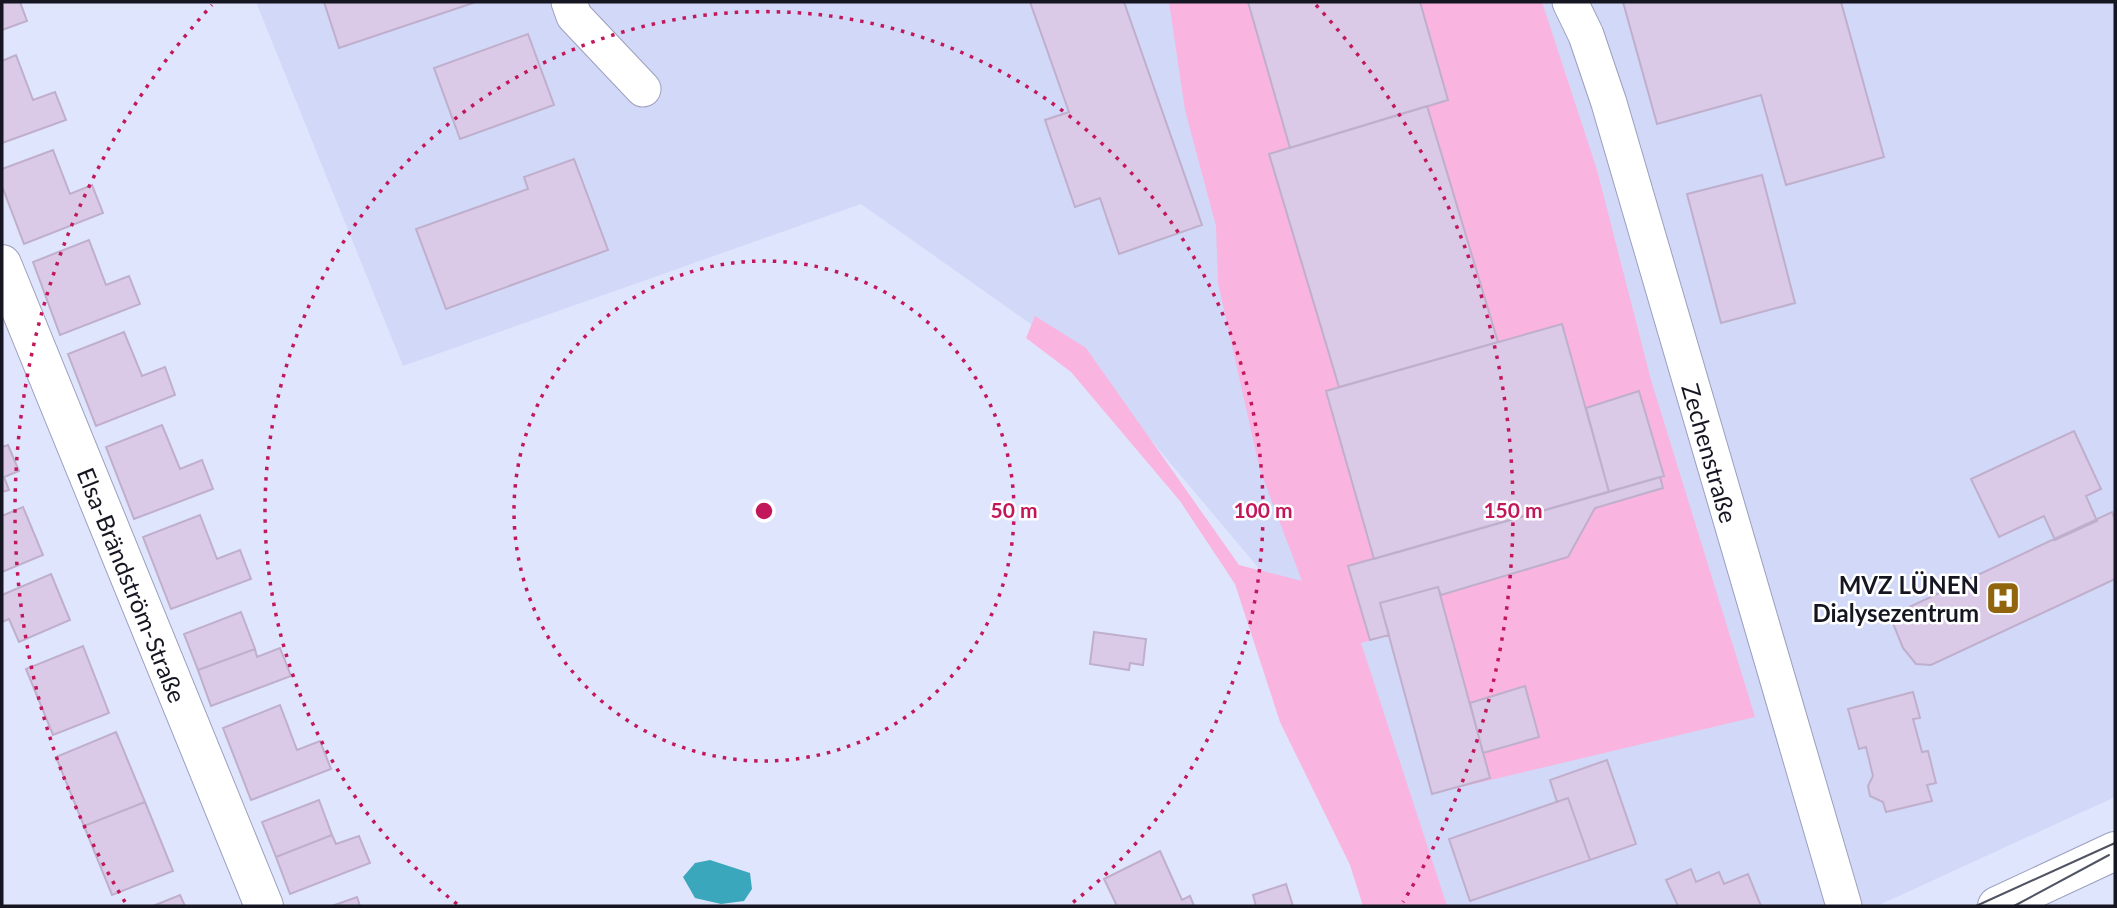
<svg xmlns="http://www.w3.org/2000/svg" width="2117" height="908" font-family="Lato,sans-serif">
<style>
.built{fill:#d2d8f7}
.green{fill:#f9b4df}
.water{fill:#3ba7bc}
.building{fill:#dacae7;stroke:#bfafcc;stroke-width:2}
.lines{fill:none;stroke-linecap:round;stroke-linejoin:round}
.minor-casing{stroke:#9ba0be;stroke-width:37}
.tertiary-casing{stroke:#9ba0be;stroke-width:40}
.secondary-casing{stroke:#9ba0be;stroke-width:40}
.minor{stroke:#fff;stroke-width:35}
.tertiary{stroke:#fff;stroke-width:38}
.secondary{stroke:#fff;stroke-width:38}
.tram{stroke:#505362;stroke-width:2}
.ring{fill:none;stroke:#c2185b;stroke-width:3.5;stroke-dasharray:3.5 7}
.labels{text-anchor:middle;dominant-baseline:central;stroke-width:5;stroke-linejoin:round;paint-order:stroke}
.street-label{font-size:24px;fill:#151621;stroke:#fff}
.poi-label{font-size:24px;font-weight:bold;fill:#151621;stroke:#fff;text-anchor:end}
.centre{fill:#c2185b;stroke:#fff;stroke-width:3.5}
.ring-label{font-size:21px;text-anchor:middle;font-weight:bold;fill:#c2185b;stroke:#fff;stroke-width:5;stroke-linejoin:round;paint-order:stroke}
</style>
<rect width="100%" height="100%" fill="#e0e5fe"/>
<path class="built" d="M 256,2 L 2115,2 L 2115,797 L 1877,906 L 1382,906 L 1278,591 L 1086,363 L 861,204 L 403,366 Z"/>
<path class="green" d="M 1169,2 L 1542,2 L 1597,170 L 1651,380 L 1755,717 L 1432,794 L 1389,635 L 1361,643 L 1447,906 L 1363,906 L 1350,865 L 1280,722 L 1235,584 L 1180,501 L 1071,372 L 1026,338 L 1035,316 L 1086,348 L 1239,565 L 1302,581 L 1260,470 L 1218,283 L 1216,226 L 1185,110 Z"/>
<path class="water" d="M 710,860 L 750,873 L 752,889 L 744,901 L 721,904 L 695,898 L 683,877 L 695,863 Z"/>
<path class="building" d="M 2,2 L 20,2 L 27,21 L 2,30 Z
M 324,2 L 476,2 L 339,48 Z
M 1030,2 L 1124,2 L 1202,225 L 1119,254 L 1100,198 L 1075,207 L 1045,120 L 1069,112 Z
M 1248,2 L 1420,2 L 1448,100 L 1290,148 Z
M 1623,2 L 1841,2 L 1884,157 L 1786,185 L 1761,95 L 1657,124 Z
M 528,34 L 554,105 L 460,139 L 434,68 Z
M 16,55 L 33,100 L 55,92 L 66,120 L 2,143 L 2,61 Z
M 1427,106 L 1498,342 L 1339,387 L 1269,154 Z
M 53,150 L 70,194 L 92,185 L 103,213 L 24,244 L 2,186 L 2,169 Z
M 574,159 L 608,250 L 446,309 L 416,229 L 528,189 L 524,177 Z
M 1762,175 L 1795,303 L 1721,323 L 1687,194 Z
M 89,240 L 106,285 L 129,276 L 140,304 L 60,335 L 33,262 Z
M 1562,324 L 1609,492 L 1374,559 L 1326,391 Z
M 124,332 L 142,376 L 165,367 L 175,395 L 96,426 L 68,354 Z
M 1639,391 L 1664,476 L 1609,492 L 1586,408 Z
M 162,425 L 180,469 L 202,460 L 213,489 L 134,519 L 106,447 Z
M 2074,431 L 2101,489 L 2086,496 L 2097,521 L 2055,540 L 2044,516 L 1999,537 L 1971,479 Z
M 8,445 L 19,471 L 4,477 L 9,490 L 2,492 L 2,447 Z
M 1660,477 L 1663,488 L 1595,508 L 1568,557 L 1441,595 L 1438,587 L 1380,603 L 1389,635 L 1370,640 L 1348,566 Z
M 23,507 L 43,555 L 2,572 L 2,516 Z
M 2112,512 L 2115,520 L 2115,579 L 1931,665 L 1916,664 L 1903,648 L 1890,616 Z
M 200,515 L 217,559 L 240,550 L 251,579 L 171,609 L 143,537 Z
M 51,574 L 70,620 L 19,642 L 9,619 L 2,622 L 2,595 Z
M 1438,587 L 1490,778 L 1432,794 L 1380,603 Z
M 241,612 L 255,649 L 198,670 L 184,634 Z
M 1094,632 L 1146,639 L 1143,665 L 1130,663 L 1129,670 L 1090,664 Z
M 83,646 L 109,713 L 53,735 L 26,669 Z
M 280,648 L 291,676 L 211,706 L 198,670 L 255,649 L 257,657 Z
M 1525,686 L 1539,737 L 1483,753 L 1470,703 Z
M 1913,692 L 1920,718 L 1913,719 L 1922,752 L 1928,751 L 1936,783 L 1927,785 L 1932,801 L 1886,812 L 1883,802 L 1870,796 L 1868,786 L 1873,776 L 1866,747 L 1859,749 L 1848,709 Z
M 280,705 L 297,750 L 320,741 L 331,769 L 251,800 L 223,728 Z
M 116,732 L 145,802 L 84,826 L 56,757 Z
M 1607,760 L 1636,844 L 1590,860 L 1568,798 L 1557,802 L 1550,780 Z
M 1568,798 L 1590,860 L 1470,901 L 1449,839 Z
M 319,800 L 332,835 L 276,857 L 262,822 Z
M 145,802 L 173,871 L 112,895 L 84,826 Z
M 332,835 L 336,844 L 359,836 L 370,863 L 290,894 L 276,857 Z
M 1160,851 L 1182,900 L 1190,896 L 1194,906 L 1117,906 L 1104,879 Z
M 1691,869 L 1696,882 L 1719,872 L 1724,884 L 1748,874 L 1761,906 L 1678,906 L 1666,880 Z
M 1286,884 L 1293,906 L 1256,906 L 1253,895 Z
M 180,895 L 185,906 L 153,906 Z
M 357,897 L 360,906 L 332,906 Z"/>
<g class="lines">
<g class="minor-casing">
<path id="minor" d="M 569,2 L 574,16 L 643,89
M 1570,2 L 1586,35 L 1609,103 L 1844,906"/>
</g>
<g class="tertiary-casing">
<path id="tertiary" d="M 2,264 L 264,906"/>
</g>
<g class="secondary-casing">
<path id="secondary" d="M 1997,906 L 2115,851"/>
</g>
<use href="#minor" class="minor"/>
<use href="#tertiary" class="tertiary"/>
<use href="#secondary" class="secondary"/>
<path class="tram" d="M 1976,906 L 2115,843
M 2014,906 L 2109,855"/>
</g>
<g class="ring">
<circle cx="764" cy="511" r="250"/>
<path d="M457 904A499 499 0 1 1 1071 904"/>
<path d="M125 902A749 749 0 0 1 212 5M1316 5A749 749 0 0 1 1403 902"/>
</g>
<defs>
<g id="hospital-square" transform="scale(1.75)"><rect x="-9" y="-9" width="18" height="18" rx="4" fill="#90650e" stroke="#fff"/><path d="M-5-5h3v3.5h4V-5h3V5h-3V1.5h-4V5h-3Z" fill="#fff"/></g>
</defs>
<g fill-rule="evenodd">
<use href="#hospital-square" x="2003" y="598"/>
</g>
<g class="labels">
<g class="street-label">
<text transform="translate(1710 453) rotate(74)">Zechenstraße</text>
<text transform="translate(132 585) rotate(68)">Elsa-Brändström-Straße</text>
</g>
<g class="poi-label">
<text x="1979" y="584">MVZ LÜNEN<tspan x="1979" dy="28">Dialysezentrum</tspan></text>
</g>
</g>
<circle cx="764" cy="511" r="10" class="centre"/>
<g class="ring-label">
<text x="1014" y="518">50 m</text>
<text x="1263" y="518">100 m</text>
<text x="1513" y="518">150 m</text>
</g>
<rect width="2117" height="908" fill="none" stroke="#151621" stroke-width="7"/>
</svg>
